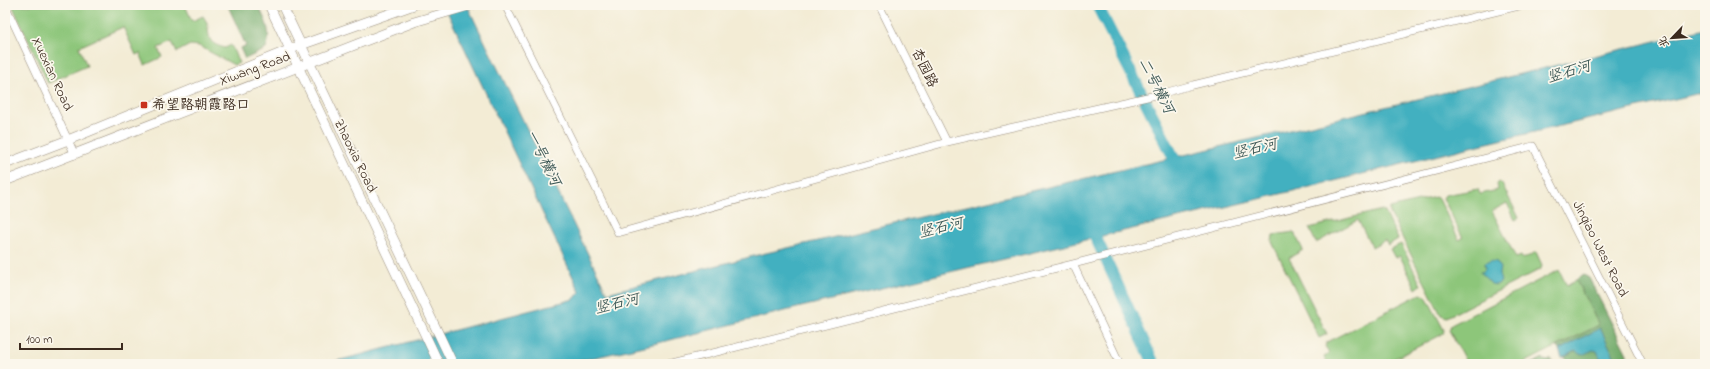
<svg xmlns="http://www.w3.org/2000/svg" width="1710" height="369" font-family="'Indie Flower','LXGW WenKai TC',sans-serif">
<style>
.green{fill:#8dc67a;stroke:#64784c}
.forest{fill:#72ab6a;stroke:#566a44}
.water{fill:#43b0c0;stroke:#3f6d6f}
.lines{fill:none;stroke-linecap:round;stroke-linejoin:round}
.river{stroke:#43b0c0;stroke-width:12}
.minor-casing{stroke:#978b7a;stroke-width:8}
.major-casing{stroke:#978b7a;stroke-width:10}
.minor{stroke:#fff;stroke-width:7}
.major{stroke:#fff;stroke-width:9}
.poi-dot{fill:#c8321e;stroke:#fbf7ec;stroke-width:1.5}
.labels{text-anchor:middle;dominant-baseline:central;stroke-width:3.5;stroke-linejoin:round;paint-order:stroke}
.street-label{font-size:14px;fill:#3b2a1e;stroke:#fbf7ec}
.poi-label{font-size:14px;fill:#3b2a1e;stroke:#fbf7ec;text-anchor:start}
.water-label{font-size:15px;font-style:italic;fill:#3e5957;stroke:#fbf7ec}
</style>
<rect width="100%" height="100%" fill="#fbf7ec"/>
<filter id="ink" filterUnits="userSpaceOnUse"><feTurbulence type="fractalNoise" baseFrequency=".025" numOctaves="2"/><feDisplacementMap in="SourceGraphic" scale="8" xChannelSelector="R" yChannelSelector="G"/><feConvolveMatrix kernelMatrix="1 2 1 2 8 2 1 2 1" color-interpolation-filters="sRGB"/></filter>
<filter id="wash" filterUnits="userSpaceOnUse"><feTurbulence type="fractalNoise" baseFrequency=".012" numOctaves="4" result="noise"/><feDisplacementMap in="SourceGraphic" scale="16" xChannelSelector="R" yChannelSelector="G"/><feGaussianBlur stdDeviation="0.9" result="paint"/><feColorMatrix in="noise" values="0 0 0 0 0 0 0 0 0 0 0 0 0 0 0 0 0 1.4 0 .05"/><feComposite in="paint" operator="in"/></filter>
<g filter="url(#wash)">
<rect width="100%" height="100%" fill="#f3ecd5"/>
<path class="green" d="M 12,5 L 185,5 L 192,21 L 203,16 C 205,19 208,24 208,28 C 209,41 211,44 225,48 L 231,45 L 239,63 L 234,65 L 199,46 L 190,45 L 177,52 L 172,42 L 158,48 L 162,57 L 145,65 L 140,53 L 136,55 L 123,27 L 79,47 L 87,66 L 48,83 Z
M 1499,182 L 1502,184 L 1519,218 L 1515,220 L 1507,203 L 1492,211 L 1516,258 L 1521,256 L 1523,259 L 1536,252 L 1542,265 L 1541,269 L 1447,317 L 1441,315 L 1390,213 L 1390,208 L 1435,197 L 1439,199 L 1459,240 L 1463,238 L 1443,198 L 1445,195 L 1478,189 L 1480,194 L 1498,190 L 1497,184 Z
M 1382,210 L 1385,212 L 1398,239 L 1388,245 L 1385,240 L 1372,247 L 1358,220 L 1316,243 L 1309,228 Z
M 1294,232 L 1303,250 L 1289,258 L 1327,334 L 1319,338 L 1272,242 L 1273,235 Z
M 1401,244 L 1421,285 L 1416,289 L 1400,256 L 1395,258 L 1390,249 Z
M 1559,270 L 1567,286 L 1576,280 L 1599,325 L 1522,364 L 1467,364 L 1449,330 L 1451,325 Z
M 1420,294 L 1426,296 L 1444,330 L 1443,334 L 1384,364 L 1327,364 L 1324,357 L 1329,354 L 1325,346 L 1327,342 Z"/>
<path class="forest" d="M 231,5 L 258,5 C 266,22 272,30 266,49 L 245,59 L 240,48 L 246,46 L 228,6 Z
M 1584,275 L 1589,278 L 1632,364 L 1618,364 L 1600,328 L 1559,350 L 1557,347 L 1599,325 L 1576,280 Z
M 1593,350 L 1597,351 L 1603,364 L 1568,364 L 1565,357 L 1576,351 L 1582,355 Z
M 1543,358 L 1544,360 L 1548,361 L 1551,359 L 1553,364 L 1531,364 Z"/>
<path class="water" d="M 444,5 L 467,5 L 607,293 L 762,254 L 1278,133 L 1705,29 L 1705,92 L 1479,145 L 1310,187 L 801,307 L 666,341 L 566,364 L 325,364 L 574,299 L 580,292 Z
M 1491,261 L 1497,262 L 1500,268 L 1499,273 L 1501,282 L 1496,285 L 1491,284 C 1488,279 1483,277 1480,272 L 1483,272 L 1485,269 L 1484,263 Z
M 1600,328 L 1618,364 L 1603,364 L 1597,351 L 1593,350 L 1582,355 L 1575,351 L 1562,358 L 1559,350 Z"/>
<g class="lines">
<path class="river" d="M 1097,5 L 1181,172
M 1089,223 L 1154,364"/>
</g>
</g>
<g filter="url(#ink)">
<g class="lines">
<g class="minor-casing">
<path id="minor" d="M 5,5 L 75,155
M 505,5 L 618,233 L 947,142 L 1156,95 L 1193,85 L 1523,5
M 879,5 L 947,142
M 1073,264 L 1120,364
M 668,364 L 1073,264 L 1533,146 L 1643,364"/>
</g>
<g class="major-casing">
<path id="major" d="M 269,5 L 439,364
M 282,5 L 453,364
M 5,164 L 68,140 L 301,45 L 414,5
M 5,181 L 414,22 L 472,5"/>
</g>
<use href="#minor" class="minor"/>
<use href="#major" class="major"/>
</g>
</g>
<rect class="poi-dot" x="140" y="101" width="8" height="8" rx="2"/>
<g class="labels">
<g class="street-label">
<text transform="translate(924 68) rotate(64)">杏园路</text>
<text transform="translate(255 69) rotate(-20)">Xiwang Road</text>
<text transform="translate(52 74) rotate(65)">Xuexian Road</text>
<text transform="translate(355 156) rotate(64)">Zhaoxia Road</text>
<text transform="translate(1600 249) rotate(63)">Jinqiao West Road</text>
</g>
<g class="poi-label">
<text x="152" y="105">希望路朝霞路口</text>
</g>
<g class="water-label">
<text transform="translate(1569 72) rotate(-16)">竖石河</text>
<text transform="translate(1156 86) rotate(63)">二号横河</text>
<text transform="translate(1255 149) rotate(-13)">竖石河</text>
<text transform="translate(543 158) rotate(64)">一号横河</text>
<text transform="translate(941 228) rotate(-13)">竖石河</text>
<text transform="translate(617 304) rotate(-13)">竖石河</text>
</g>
</g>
<rect width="1710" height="369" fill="none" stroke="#fbf7ec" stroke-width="20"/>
<g transform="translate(1672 38) rotate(245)" stroke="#fbf7ec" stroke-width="3" paint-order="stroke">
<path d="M0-3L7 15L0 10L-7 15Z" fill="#3b2a1e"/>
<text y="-6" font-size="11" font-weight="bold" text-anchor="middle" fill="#3b2a1e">北</text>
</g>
<path d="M20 343v6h102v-6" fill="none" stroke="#3b2a1e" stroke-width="2"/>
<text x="26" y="343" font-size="12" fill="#3b2a1e" stroke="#fbf7ec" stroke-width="3" paint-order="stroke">100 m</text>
</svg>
